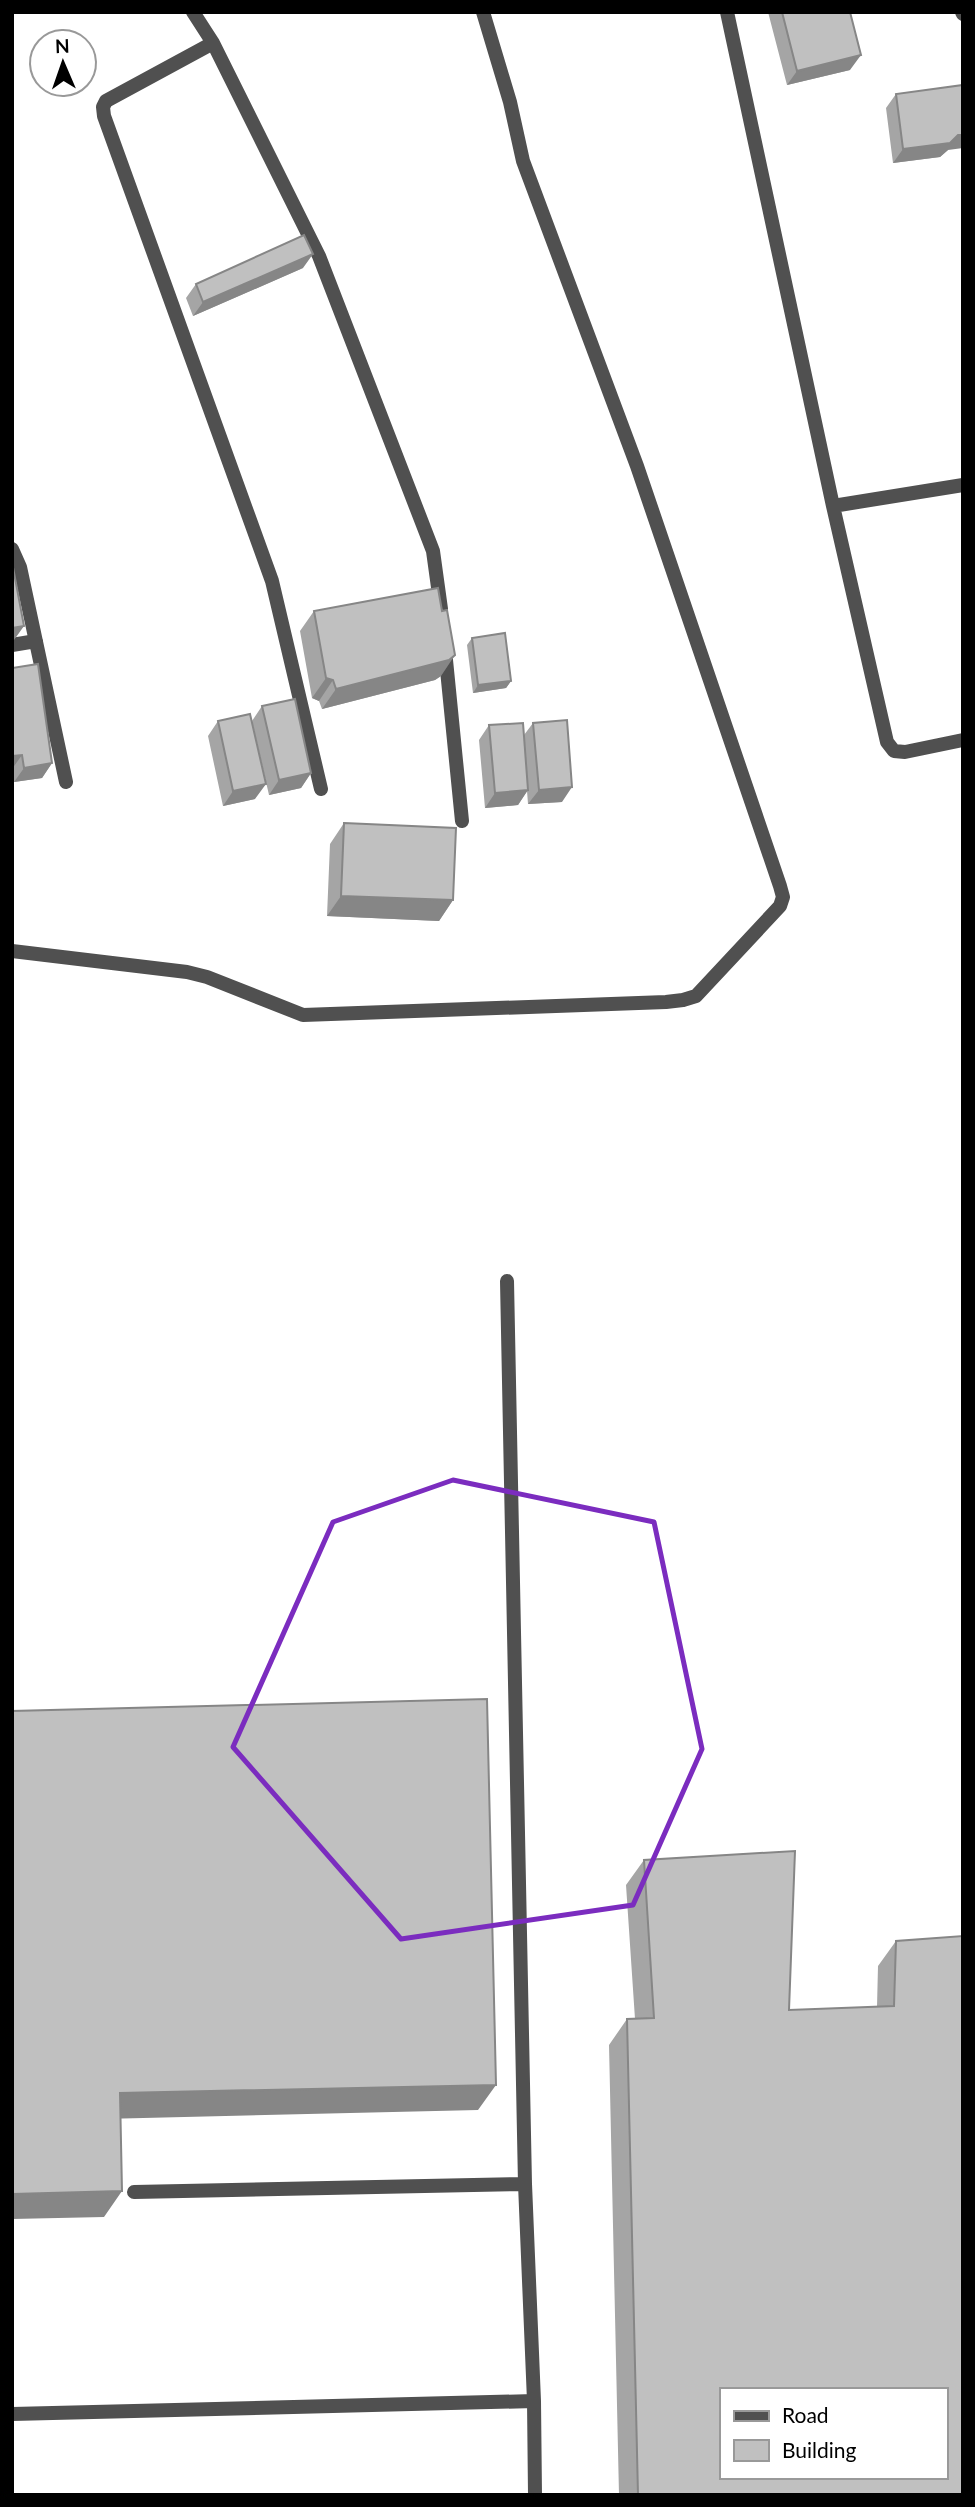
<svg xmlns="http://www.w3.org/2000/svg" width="975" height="2507" font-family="Lato,sans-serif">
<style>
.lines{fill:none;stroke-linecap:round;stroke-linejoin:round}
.service{stroke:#505050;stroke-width:14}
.minor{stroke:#505050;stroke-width:14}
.wall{fill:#a5a5a5}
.shaded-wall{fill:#868686}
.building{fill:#c0c0c0;stroke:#868686;stroke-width:2;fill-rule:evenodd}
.marked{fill:none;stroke:#7b2cbf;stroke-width:5;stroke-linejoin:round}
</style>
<rect width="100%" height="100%" fill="#fff"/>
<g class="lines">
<path class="service" d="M 507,1281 L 525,2184 L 534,2401 L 535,2495
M 134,2192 L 525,2184
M 12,2414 L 534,2401"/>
<path class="minor" d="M 193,12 L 213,43 L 319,256 L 433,551 L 441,609
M 727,12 L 833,506 L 887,742 L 894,751 L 905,752 L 963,740
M 962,12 L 963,14
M 213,43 L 106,101 L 103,107 L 104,116 L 272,581 L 321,789
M 833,506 L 963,485
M 12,549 L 20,567 L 66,782
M 12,645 L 36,641
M 445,650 L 462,821
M 12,951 L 187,972 L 207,977 L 303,1015 L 666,1002 L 683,1000 L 696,996 L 780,906 L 783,897 L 780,886 L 637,466 L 523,161 L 510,102 L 483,12"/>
</g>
<path class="wall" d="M 768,12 L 850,12 L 850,70 L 787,85 Z
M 896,94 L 948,150 L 940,157 L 893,163 L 886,108 Z
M 303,268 L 193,316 L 186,298 L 196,284 Z
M 314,611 L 441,676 L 435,680 L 322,709 L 319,701 L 312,698 L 300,631 Z
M 472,638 L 511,681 L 506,688 L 473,693 L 467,645 Z
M 12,668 L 52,763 L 42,778 L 14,782 L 12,770 Z
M 262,706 L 311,773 L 301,788 L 269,795 L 252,721 Z
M 218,721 L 255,799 L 223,806 L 208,736 Z
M 533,723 L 562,802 L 528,804 L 527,791 L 518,805 L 485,808 L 479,740 L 489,725 L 524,735 Z
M 344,823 L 453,900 L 439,921 L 327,916 L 330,844 Z
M 644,1860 L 789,2010 L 877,2007 L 878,1966 L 896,1941 L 963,2495 L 619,2495 L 609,2045 L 627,2019 L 635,2019 L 626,1885 Z"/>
<path class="shaded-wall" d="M 861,55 L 850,70 L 787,85 L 797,71 Z
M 958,135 L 963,135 L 963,148 L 948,150 L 940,157 L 893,163 L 903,149 Z
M 313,254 L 303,268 L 193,316 L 203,302 Z
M 24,626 L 14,640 L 12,640 L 12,628 Z
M 455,655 L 441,676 L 435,680 L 322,709 L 336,689 Z
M 326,678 L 333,680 L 319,701 L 312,698 Z
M 511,681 L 506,688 L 473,693 L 478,685 Z
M 22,755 L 12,769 L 12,756 Z
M 52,763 L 42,778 L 14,782 L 24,768 Z
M 311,773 L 301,788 L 269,795 L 279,780 Z
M 266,784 L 255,799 L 223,806 L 233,791 Z
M 572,787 L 562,802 L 528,804 L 539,790 Z
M 528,790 L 518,805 L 485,808 L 495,793 Z
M 341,896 L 453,900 L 439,921 L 327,916 Z
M 496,2085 L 478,2110 L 102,2119 L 120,2093 Z
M 122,2191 L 104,2217 L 12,2219 L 12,2194 Z"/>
<path class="building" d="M 782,12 L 850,12 L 861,55 L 797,71 Z
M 963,85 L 963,135 L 958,135 L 950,143 L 903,149 L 896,94 Z
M 304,235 L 313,254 L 203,302 L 196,284 Z
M 12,562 L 24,626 L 12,628 Z
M 438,588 L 442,611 L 447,610 L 455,655 L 449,660 L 336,689 L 333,680 L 326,678 L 314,611 Z
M 505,633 L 511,681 L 478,685 L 472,638 Z
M 38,664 L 52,763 L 24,768 L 22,755 L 12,756 L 12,668 Z
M 295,699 L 311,773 L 279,780 L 262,706 Z
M 250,714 L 266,784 L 233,791 L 218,721 Z
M 567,720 L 572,787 L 539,790 L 533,723 Z
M 523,723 L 528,790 L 495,793 L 489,725 Z
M 344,823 L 456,828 L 453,900 L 341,896 Z
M 487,1699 L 496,2085 L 120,2093 L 122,2191 L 12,2194 L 12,1711 Z
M 795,1851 L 789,2010 L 894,2006 L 896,1941 L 963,1936 L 963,2495 L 638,2495 L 627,2019 L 654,2018 L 644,1860 ZM 721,2390 L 945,2390 L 945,2477 L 721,2477 Z"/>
<path class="marked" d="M 453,1480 L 654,1522 L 702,1749 L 633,1905 L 401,1939 L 233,1747 L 333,1522 Z"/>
<rect width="975" height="2507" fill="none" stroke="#000000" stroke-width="28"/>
<rect x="720" y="2388" width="228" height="91" fill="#ffffff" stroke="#999999" stroke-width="2"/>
<rect x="734" y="2411" width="35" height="10" fill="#505050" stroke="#999999" stroke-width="2"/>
<text x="782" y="2423" font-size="21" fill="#000000">Road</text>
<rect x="734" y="2440" width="35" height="21" fill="#c0c0c0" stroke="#999999" stroke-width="2"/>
<text x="782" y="2458" font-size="21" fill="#000000">Building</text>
<g transform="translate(63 63) rotate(358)"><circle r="33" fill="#ffffff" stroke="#999999" stroke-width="2"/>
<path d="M0-5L12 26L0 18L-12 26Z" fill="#000000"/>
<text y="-10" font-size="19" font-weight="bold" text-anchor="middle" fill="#000000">N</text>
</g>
</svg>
